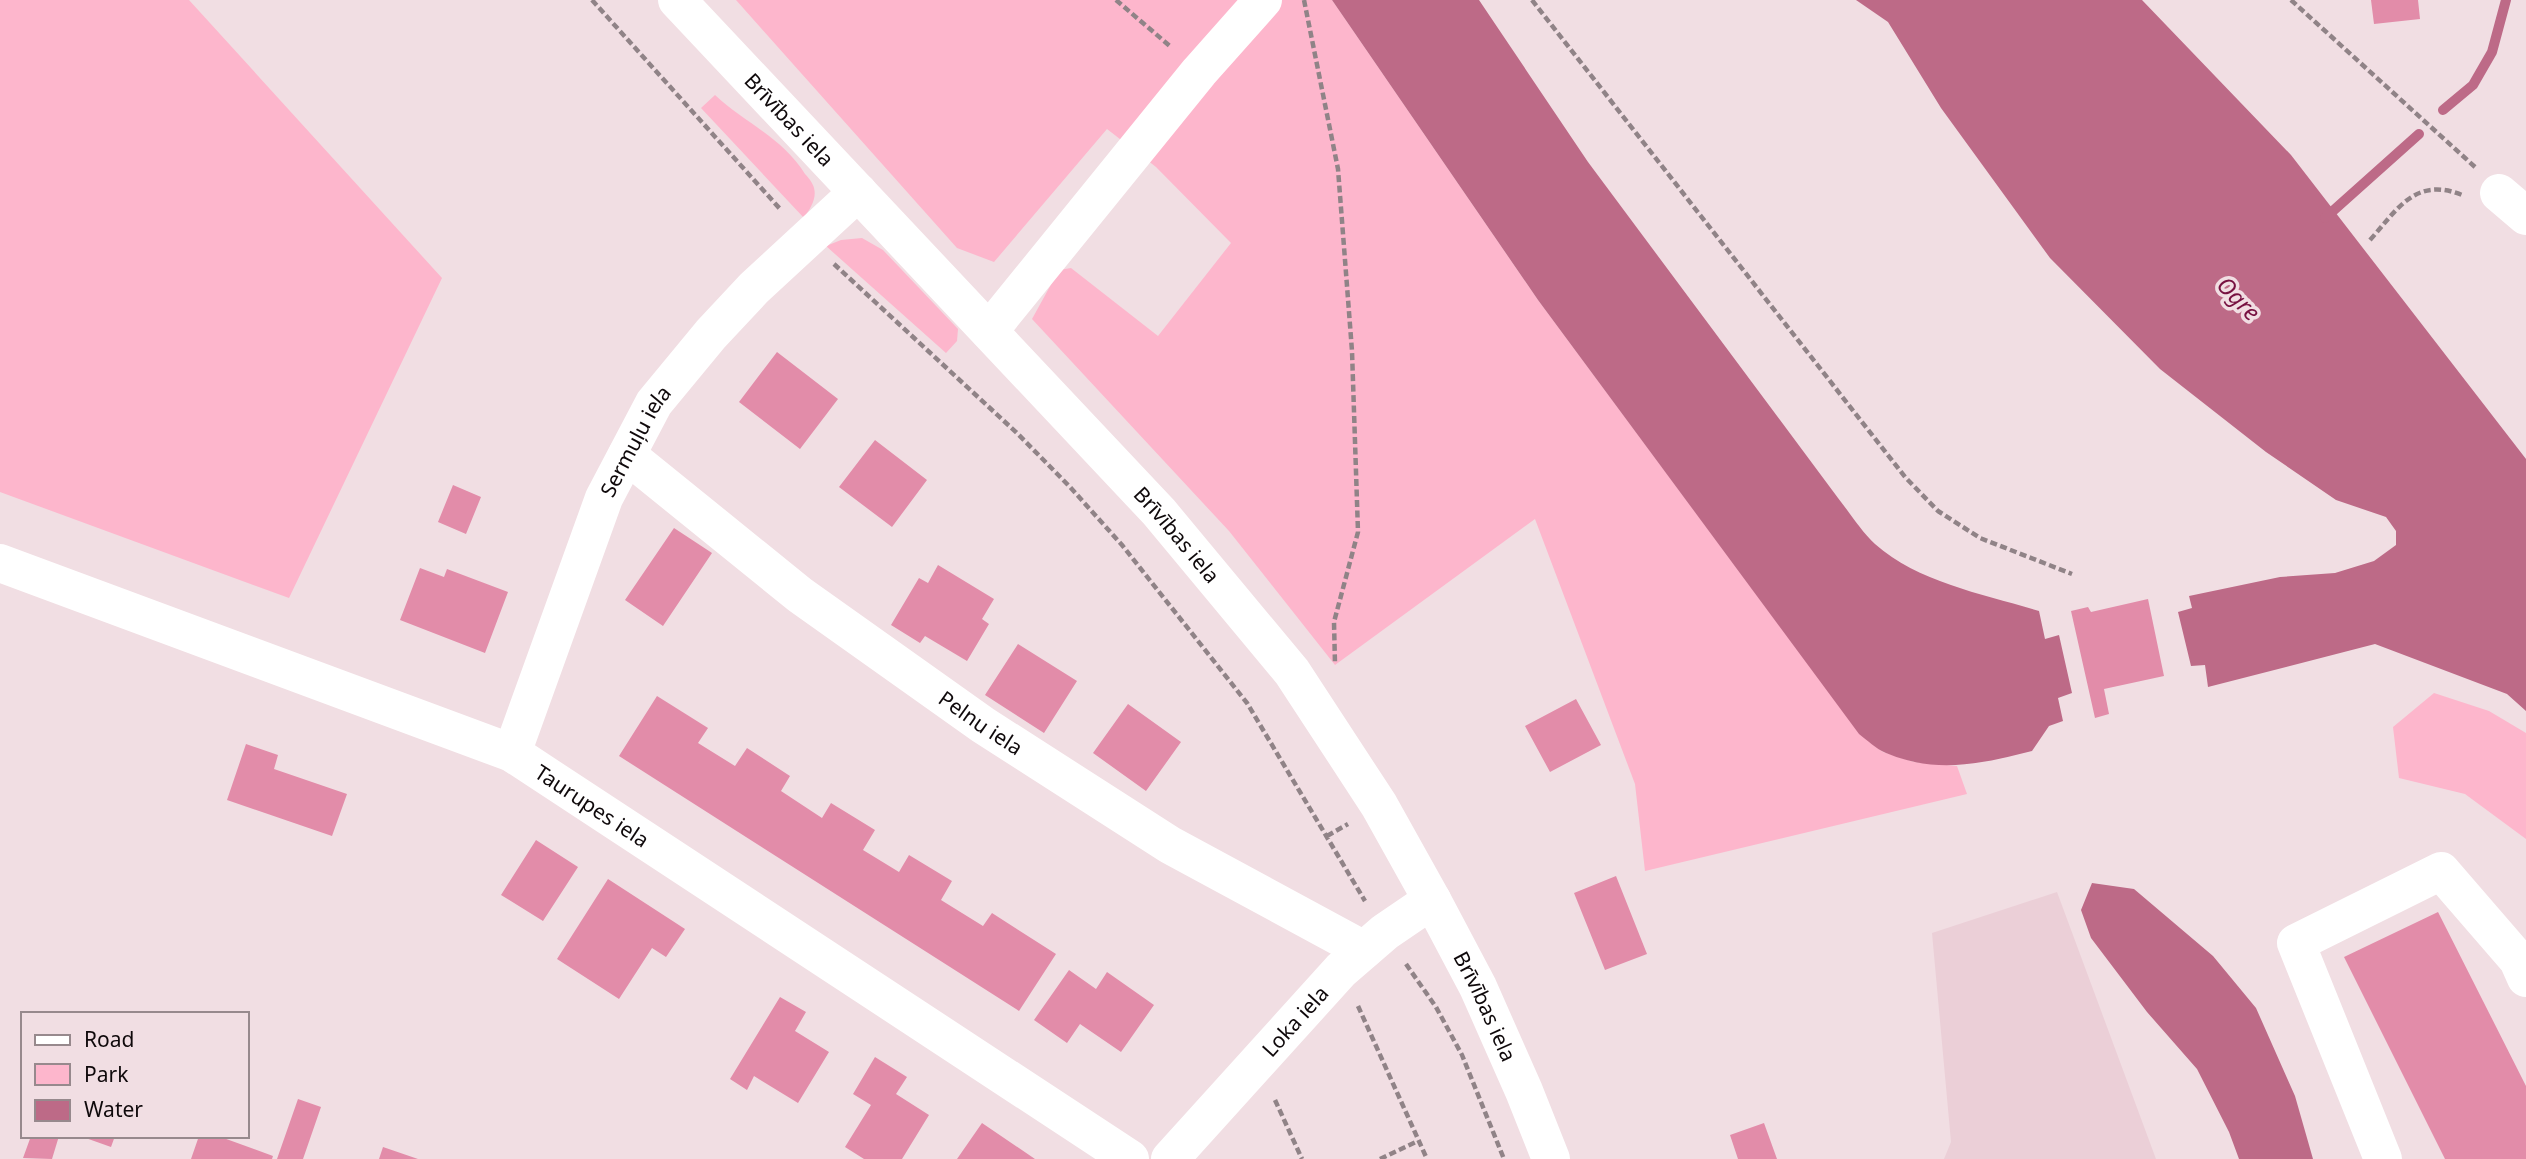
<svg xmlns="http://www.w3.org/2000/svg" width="2526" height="1159" font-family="'Noto Sans',sans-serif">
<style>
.built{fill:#ebcfd7}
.green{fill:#fdb6cc}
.water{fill:#bd6a87}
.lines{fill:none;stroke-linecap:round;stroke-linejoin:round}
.stream{stroke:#bd6a87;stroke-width:10}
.building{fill:#e28ca9}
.path{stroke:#908387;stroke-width:4.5;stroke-dasharray:7 3.5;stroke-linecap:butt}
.minor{stroke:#fff;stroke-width:38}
.major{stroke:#fff;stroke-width:38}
.labels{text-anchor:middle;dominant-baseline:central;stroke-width:7;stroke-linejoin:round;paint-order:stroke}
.street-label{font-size:21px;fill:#0f090b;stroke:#f1dee3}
.water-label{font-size:23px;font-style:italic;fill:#771141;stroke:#f1dee3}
</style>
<rect width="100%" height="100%" fill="#f1dee3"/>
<path class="built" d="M 2057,892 L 2156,1159 L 1944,1159 L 1951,1142 L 1932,933 Z"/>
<path class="green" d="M 0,0 L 189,0 L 442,278 L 289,598 L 0,492 Z
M 736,0 L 1332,0 L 1538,300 L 1859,733 L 1883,752 L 1914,762 L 1957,766 L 1967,794 L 1645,871 L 1635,784 L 1535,519 L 1335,665 L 1229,531 L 1032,319 L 1059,270 L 1071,268 L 1158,336 L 1231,243 L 1156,167 L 1107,129 L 994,262 L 957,248 Z
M 715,95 C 745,123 783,138 805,174 C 808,177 813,183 814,188 C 817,199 810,209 804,218 L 701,108 Z
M 862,238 L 883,250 L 958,329 L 957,341 L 946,353 L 826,246 L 841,240 Z
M 2434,693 L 2489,711 L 2526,733 L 2526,839 L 2465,794 L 2399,778 L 2393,727 Z"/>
<path class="water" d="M 1332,0 L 1479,0 L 1588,162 L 1838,498 C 1850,513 1861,531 1875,544 C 1919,583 1984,594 2039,611 L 2045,639 L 2059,635 L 2072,693 L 2058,698 L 2063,721 L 2049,726 L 2032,751 C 1982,764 1935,774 1886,753 C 1876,749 1867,740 1859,734 L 1538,300 Z
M 1856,0 L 2142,0 L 2291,155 L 2526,459 L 2526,711 L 2507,694 L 2375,644 L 2208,687 L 2205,665 L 2191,666 L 2178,612 L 2192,608 L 2189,596 L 2280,577 L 2335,573 L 2374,561 L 2396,545 L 2396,531 L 2386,517 L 2336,500 L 2266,452 L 2160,369 L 2050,258 L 1941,108 L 1888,22 Z
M 2092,883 L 2134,889 L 2213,956 L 2256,1008 L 2295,1096 L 2313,1159 L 2239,1159 L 2229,1132 L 2197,1069 L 2147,1012 L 2091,938 L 2081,910 Z"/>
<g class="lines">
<path class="stream" d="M 2443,110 L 2473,85 L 2492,52 L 2506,0
M 2325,218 L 2419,134"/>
</g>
<path class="building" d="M 2371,0 L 2418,0 L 2420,19 L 2374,24 Z
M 777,352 L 838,399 L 800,449 L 739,402 Z
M 875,440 L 927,480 L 892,527 L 839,487 Z
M 453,485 L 481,497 L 466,534 L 438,522 Z
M 674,528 L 712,553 L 663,626 L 625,600 Z
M 938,565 L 994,599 L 982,619 L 989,624 L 967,661 L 925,636 L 920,643 L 891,625 L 919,578 L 928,583 Z
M 420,568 L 444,577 L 447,569 L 508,592 L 485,653 L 400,620 Z
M 2148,599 L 2164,676 L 2104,689 L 2109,714 L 2095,718 L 2071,611 L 2088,607 L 2091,612 Z
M 1018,644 L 1077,681 L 1044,733 L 985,695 Z
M 657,696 L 708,728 L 698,743 L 735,766 L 747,748 L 790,776 L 781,791 L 822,818 L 831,803 L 875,830 L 863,850 L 899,872 L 909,855 L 952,881 L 941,900 L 983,926 L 992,913 L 1056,954 L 1019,1011 L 619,756 Z
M 1576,699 L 1601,745 L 1550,772 L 1525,726 Z
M 1128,704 L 1181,742 L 1146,791 L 1093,753 Z
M 246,744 L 278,755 L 274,769 L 347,794 L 332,836 L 227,800 Z
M 536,840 L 578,867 L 543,921 L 501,895 Z
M 1616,876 L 1647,954 L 1605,970 L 1574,893 Z
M 608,879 L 685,929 L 666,957 L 652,948 L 619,999 L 557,959 Z
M 2438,912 L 2526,1086 L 2526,1159 L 2445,1159 L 2344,957 Z
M 1069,970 L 1096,989 L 1107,972 L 1154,1005 L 1121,1052 L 1080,1024 L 1067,1043 L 1034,1020 Z
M 780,997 L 806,1012 L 795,1031 L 829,1052 L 798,1103 L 754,1076 L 747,1090 L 730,1079 Z
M 875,1057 L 907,1077 L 896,1094 L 929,1115 L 902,1159 L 864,1159 L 845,1147 L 871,1105 L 853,1094 Z
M 298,1099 L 321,1107 L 303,1159 L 277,1159 Z
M 982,1123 L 1035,1159 L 957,1159 Z
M 1764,1123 L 1777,1159 L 1738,1159 L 1730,1135 Z
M 31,1136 L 59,1136 L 52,1159 L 23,1158 Z
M 80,1136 L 115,1136 L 111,1147 Z
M 199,1136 L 218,1136 L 273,1156 L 272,1159 L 191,1159 Z
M 383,1147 L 418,1159 L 379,1159 Z"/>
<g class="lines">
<path class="path" d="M 592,0 L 781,210
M 1116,0 L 1171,47
M 1304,0 L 1338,169 L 1352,351 L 1358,532 L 1334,622 L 1335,664
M 1532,0 L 1905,477 L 1938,511 L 1980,538 L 2072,574
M 2291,0 L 2475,167
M 2370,240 C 2397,210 2415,176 2462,195
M 834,264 L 1018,434 L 1070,487 L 1122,545 L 1247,703 L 1365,901
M 1327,836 L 1348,824
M 1406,964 L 1436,1007 L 1462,1055 L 1504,1159
M 1358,1006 L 1427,1159
M 1275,1100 L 1302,1159
M 1380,1159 L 1418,1141"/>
<g class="minor">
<path d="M 2499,193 L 2526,216"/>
<path d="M 989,331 L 1199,72 L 1263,0"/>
<path id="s1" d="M 627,455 L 800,595 L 983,725 L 1170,845 L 1364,950"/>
<path id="s2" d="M 0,563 L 512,753 L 1130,1159"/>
<path id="s3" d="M 512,753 L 604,498 L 654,403 L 711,334 L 754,288 L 858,192"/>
<path id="s4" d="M 1170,1159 L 1341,970 L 1385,932 L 1432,900"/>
<path d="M 2383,1159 L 2296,943 L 2441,871 L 2518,960 L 2526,978"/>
</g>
<path class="major" id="s5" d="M 677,0 L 1159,512 L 1292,672 L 1379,805 L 1432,900 L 1478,987 L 1524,1091 L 1551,1159"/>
</g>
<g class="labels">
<g class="street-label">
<text stroke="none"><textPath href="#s5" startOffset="164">Brīvības iela</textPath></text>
<text stroke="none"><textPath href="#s3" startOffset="336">Sermuļu iela</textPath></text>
<text stroke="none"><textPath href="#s5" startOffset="732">Brīvības iela</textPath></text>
<text stroke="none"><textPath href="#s1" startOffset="444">Pelnu iela</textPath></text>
<text stroke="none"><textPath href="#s2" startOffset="642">Taurupes iela</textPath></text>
<text stroke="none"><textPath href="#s5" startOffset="1298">Brīvības iela</textPath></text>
<text stroke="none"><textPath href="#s4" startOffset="186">Loka iela</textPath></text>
</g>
<g class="water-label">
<text transform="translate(2239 298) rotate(46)">Ogre</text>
</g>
</g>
<rect x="21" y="1012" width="228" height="126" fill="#f1dee3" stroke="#97898d" stroke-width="2"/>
<rect x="35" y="1035" width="35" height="10" fill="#ffffff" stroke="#97898d" stroke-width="2"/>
<text x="84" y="1047" font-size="21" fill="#0f090b">Road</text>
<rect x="35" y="1064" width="35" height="21" fill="#fdb6cc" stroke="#97898d" stroke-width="2"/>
<text x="84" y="1082" font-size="21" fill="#0f090b">Park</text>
<rect x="35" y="1100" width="35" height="21" fill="#bd6a87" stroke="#97898d" stroke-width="2"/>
<text x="84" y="1117" font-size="21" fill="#0f090b">Water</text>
</svg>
